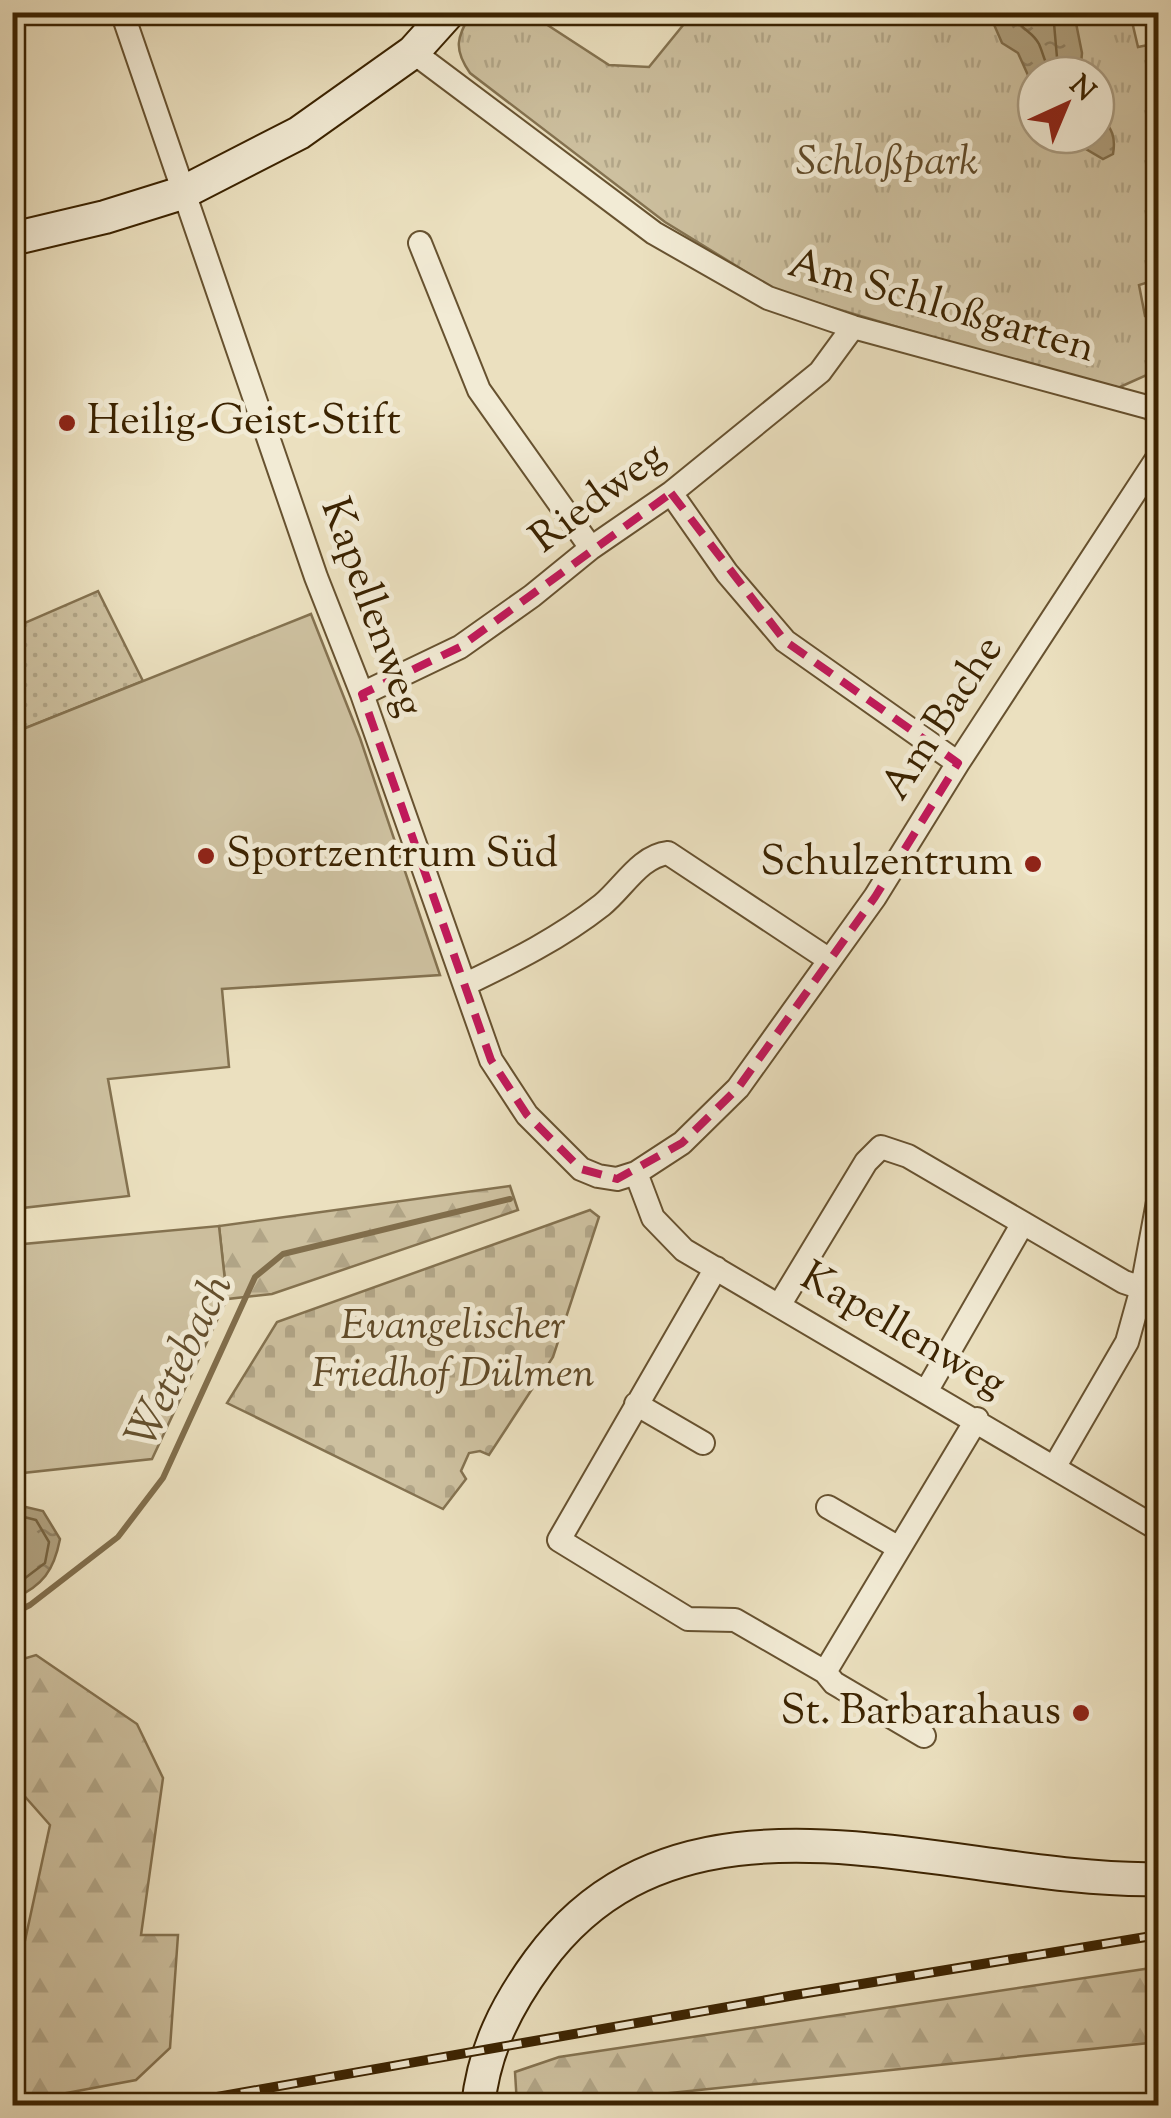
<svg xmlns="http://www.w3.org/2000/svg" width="1171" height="2118" font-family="'Sorts Mill Goudy',serif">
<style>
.grass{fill:url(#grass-dots);stroke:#847250;stroke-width:2.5}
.forest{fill:url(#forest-firs);stroke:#847250;stroke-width:2.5}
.cemetery{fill:url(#cemetery-stones);stroke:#847250;stroke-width:2.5}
.park{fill:url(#park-tufts);stroke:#847250;stroke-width:2.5;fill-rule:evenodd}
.pitch{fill:#cdc09f;stroke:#847250;stroke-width:2.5}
.water{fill:url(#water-ripples);stroke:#816e4c;stroke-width:2.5}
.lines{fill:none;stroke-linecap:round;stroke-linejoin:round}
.shore{stroke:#756240;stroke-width:2.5}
.stream{stroke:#816e4c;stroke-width:6}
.street-casing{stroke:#675230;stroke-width:26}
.secondary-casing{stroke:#3b2301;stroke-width:36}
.street{stroke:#f2ebd5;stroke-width:22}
.secondary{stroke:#f2ebd5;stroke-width:32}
.rail-casing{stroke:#3b2301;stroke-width:10}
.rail{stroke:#f2ebd5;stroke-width:6;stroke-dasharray:19;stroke-linecap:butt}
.marked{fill:none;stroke:#c2185b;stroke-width:8;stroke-dasharray:20 12;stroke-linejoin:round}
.poi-dot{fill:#8f2418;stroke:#f2ebd5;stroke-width:4}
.labels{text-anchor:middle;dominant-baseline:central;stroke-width:10;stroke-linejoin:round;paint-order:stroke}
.park-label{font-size:42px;font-style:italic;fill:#604a28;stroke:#f2ebd5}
.street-label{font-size:42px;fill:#3b2301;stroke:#f2ebd5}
.poi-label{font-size:42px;fill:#3b2301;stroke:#f2ebd5;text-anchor:start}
.water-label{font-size:45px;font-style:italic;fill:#644f2d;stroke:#f2ebd5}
</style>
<defs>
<pattern id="grass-dots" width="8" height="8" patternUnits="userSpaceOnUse" patternTransform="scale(2.5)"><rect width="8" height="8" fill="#cdc09f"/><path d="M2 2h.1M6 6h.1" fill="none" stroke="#b1a587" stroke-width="1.8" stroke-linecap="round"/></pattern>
<pattern id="forest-firs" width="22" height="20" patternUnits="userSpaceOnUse" patternTransform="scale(2.5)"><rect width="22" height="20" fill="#cdc09f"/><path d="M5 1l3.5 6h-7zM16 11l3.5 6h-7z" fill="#b1a587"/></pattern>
<pattern id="cemetery-stones" width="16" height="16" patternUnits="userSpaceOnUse" patternTransform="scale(2.5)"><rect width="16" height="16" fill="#cdc09f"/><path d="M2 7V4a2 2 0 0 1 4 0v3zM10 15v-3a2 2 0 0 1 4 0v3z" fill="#b1a587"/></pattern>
<pattern id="park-tufts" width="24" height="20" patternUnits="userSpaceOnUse" patternTransform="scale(2.5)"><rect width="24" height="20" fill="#cdc09f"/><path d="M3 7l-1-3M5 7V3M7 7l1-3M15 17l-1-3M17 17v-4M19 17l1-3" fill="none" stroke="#b1a587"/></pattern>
<pattern id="water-ripples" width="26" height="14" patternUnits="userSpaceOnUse" patternTransform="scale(2.5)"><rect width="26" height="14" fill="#afa07e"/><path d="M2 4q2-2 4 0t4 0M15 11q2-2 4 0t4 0" fill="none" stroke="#908265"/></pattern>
</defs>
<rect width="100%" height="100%" fill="#ebe0bf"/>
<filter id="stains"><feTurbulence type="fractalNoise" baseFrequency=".002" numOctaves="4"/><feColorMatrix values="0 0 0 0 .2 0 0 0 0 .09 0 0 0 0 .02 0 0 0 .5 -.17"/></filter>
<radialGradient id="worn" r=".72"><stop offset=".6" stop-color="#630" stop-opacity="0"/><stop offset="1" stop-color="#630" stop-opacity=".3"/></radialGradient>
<path class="grass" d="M 98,591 L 143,681 L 13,733 L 13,628 Z"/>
<path class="forest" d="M 510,1186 L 518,1210 L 272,1294 L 227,1299 L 219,1226 Z
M 36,1655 L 137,1724 L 163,1778 L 141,1935 L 178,1935 L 170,2048 L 136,2080 L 13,2103 L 13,1996 L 50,1825 L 13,1783 L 13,1662 Z
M 1158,1967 L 1158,2042 L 594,2101 L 593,2105 L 517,2105 L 515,2072 L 559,2057 Z"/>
<path class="cemetery" d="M 590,1210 L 599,1217 L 553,1357 L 489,1455 L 480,1451 L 469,1453 L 461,1471 L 466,1479 L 443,1509 L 227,1403 L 277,1322 Z"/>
<path class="park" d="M 471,13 L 529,13 L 609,65 L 649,67 L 693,13 L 1130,13 L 1138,47 L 1158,43 L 1158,96 L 1151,98 L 1158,133 L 1158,279 L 1139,285 L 1145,316 L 1158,316 L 1158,370 L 1120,387 L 1105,389 L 777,291 L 665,222 L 470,73 C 453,49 457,37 471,13 ZM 1036,75 L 1096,75 L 1096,135 L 1036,135 Z"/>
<path class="pitch" d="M 311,614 L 360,738 L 440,975 L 222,989 L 229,1067 L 108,1079 L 129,1196 L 13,1209 L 13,733 Z
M 219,1226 L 227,1299 L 152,1459 L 13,1474 L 13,1245 Z"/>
<path class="water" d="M 989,13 L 1074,13 L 1082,53 L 1080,75 L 1036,75 L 1036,93 L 1018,53 L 1002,43 Z
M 1096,116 L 1101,116 C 1112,129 1116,137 1113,154 L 1103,159 L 1074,142 L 1074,135 L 1096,135 Z
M 13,1504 L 43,1511 L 60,1539 C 54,1570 43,1586 13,1599 Z"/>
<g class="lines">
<path class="shore" d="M 1013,12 C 1022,33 1031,29 1039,44 C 1044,55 1044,64 1053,72 L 1058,69 L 1053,12
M 12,1514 L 36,1520 L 49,1542 L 45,1563 L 12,1588"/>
<path class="stream" d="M 12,1614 L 30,1605 L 118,1537 L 163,1478 L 255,1277 L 283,1254 L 510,1199"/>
<g class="street-casing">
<path id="street" d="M 122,12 L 316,577 L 362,694 L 491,1060 L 527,1115 L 581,1169 L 598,1176 L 617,1179 L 636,1173 L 682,1143 L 738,1088 L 875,897 L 958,763 L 1158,457
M 413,52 L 654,233 L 768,298 L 853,327 L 1151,408 L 1158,415
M 420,243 L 479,390 L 591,548
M 671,493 L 727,573 L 785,641 L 958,763
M 362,694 L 460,647 L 532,596 L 591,548 L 671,493 L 820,372 L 853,327
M 466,984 C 514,961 560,938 602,905 C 623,888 640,856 668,853 L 828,959
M 636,1173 L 653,1218 L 684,1250 L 1158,1529
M 716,1268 L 559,1540 L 688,1619 L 735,1620 L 825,1672 L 977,1419
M 1142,1288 L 1158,1202
M 780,1304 L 866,1162 L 881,1147 L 908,1156 L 1124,1282 L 1142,1288 L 1127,1342 L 1055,1466
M 927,1390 L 1023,1223
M 636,1404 L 703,1443
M 828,1507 L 899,1548
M 825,1672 L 834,1683 L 924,1736"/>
</g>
<g class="secondary-casing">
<path id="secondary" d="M 12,239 L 105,217 L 182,193 L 299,133 L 413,52 L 449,12
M 478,2106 C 484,2050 506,2006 539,1961 C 686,1760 956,1884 1158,1879"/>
</g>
<use href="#street" class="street"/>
<use href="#secondary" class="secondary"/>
<g class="rail-casing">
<path id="rail" d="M 166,2106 L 795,1995 L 1158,1935"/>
</g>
<use href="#rail" class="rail"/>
</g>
<path class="marked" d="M 671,493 L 785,641 L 958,763 L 875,897 L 738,1088 L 682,1143 L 617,1179 L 581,1169 L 527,1115 L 491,1060 L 362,694 L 460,647 Z"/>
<g class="poi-dot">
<circle cx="67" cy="423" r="10"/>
<circle cx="206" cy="856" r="10"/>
<circle cx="1033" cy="864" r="10"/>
<circle cx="1081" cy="1713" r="10"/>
</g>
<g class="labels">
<g class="park-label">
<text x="887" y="164">Schloßpark</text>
<text x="453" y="1328">Evangelischer<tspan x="453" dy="48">Friedhof Dülmen</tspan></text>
</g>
<g class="street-label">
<text transform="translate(941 308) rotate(16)">Am Schloßgarten</text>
<text transform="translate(599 499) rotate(-37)">Riedweg</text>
<text transform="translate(370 608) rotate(70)">Kapellenweg</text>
<text transform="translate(944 719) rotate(-57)">Am Bache</text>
<text transform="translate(902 1332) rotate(30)">Kapellenweg</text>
</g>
<g class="poi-label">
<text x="87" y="423">Heilig-Geist-Stift</text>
<text x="226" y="856">Sportzentrum Süd</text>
<text x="1013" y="864" text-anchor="end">Schulzentrum</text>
<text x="1061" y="1713" text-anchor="end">St. Barbarahaus</text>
</g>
<g class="water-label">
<text transform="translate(182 1362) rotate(-64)">Wettebach</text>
</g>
</g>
<rect width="1171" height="2118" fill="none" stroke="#ebe0bf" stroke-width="50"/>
<rect x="15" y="15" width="1141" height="2088" fill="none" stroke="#3b2301" stroke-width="5"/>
<rect x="25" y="25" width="1121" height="2068" fill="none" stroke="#3b2301" stroke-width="2.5"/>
<g transform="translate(1066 105) rotate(44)"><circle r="48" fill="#f2ebd5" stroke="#a99b80" stroke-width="2.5"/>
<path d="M0-8L18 38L0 25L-18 38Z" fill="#8f2418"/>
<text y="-15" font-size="28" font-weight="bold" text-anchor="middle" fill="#3b2301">N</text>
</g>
<rect width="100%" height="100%" filter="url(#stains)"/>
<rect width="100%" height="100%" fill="url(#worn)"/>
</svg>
